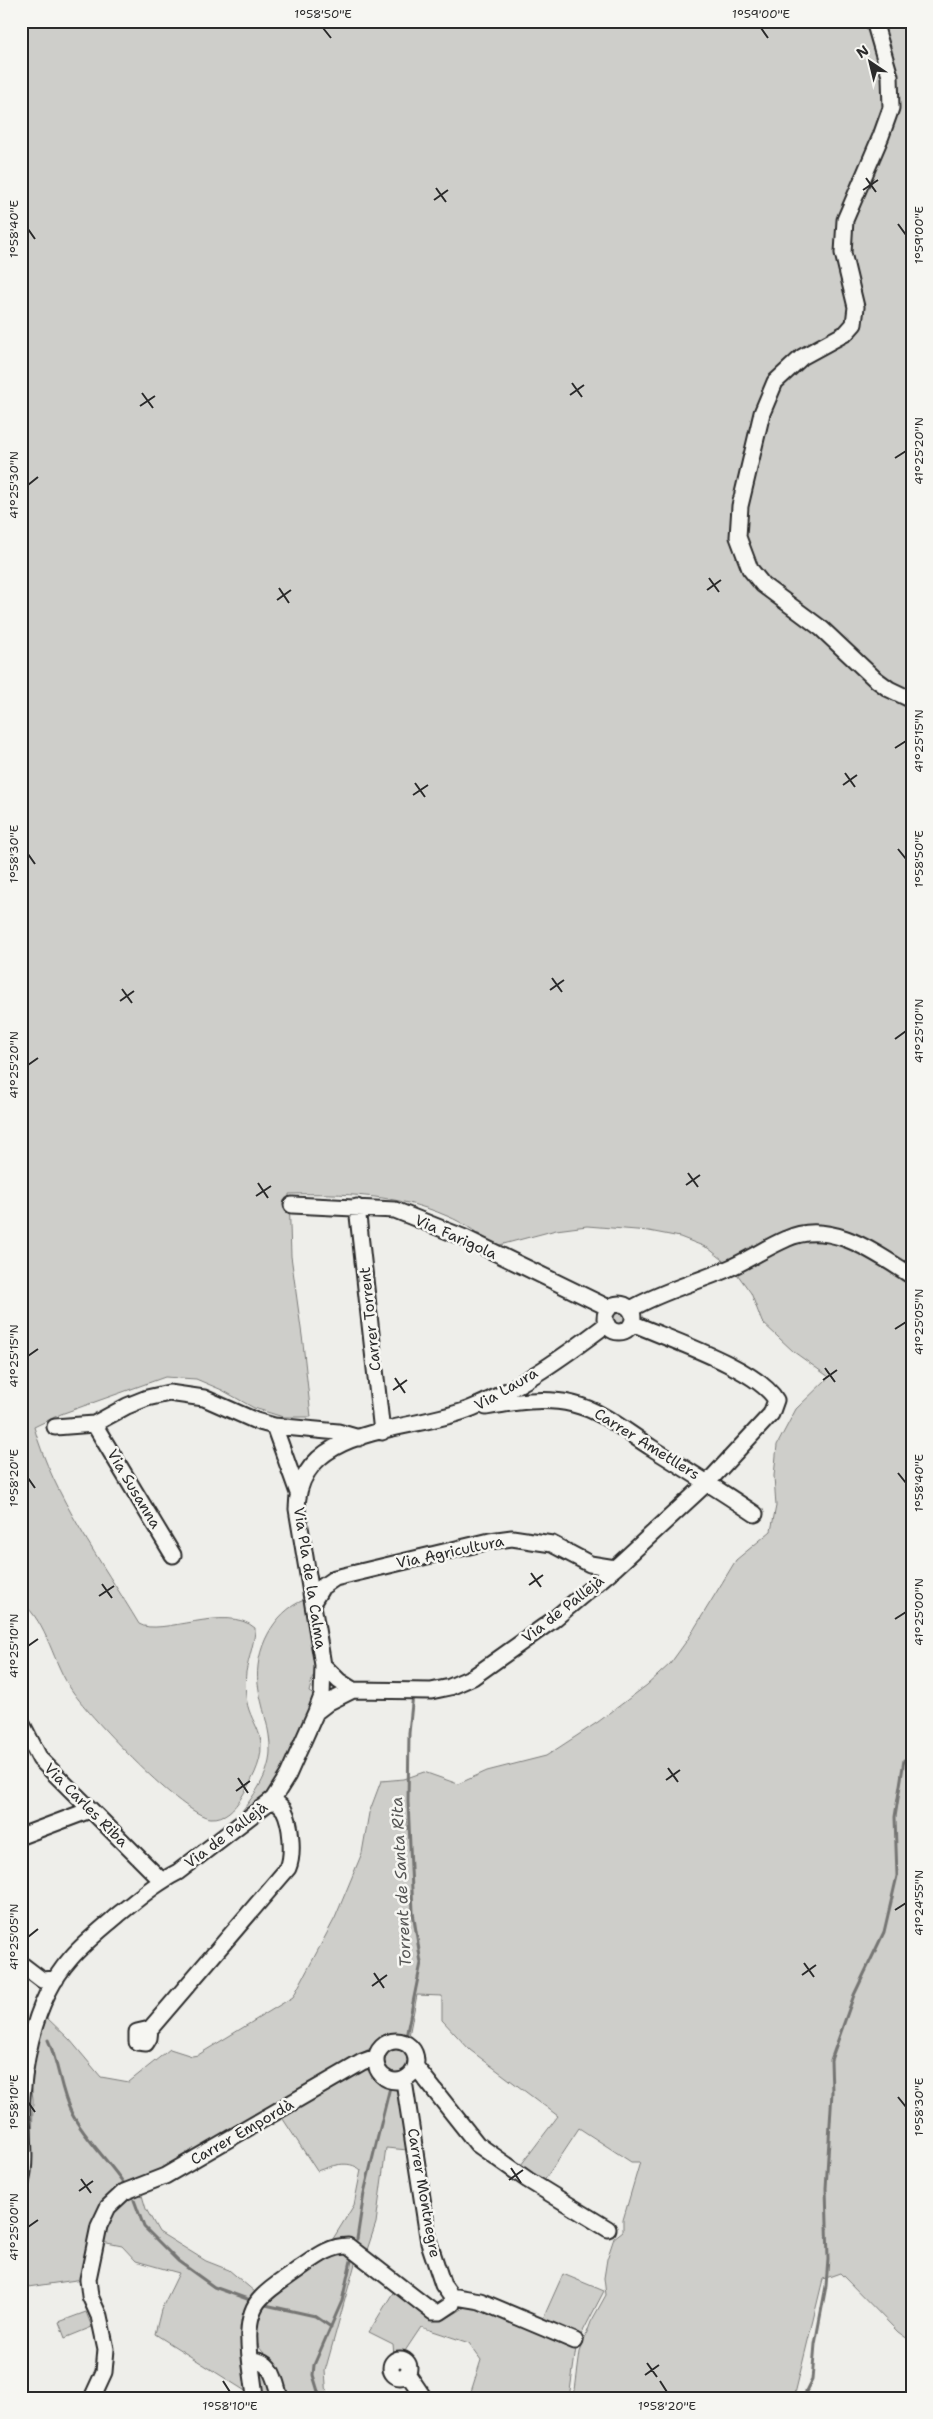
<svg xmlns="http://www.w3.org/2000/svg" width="933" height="2419" font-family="'Shantell Sans',sans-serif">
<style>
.green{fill:#cececa;stroke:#7c7c7a}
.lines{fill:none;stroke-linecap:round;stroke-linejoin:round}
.stream{stroke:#757573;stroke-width:3}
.minor-casing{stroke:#2b2b2b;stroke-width:19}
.minor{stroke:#f6f6f2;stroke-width:15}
.ticks{fill:none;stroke:#2b2b2b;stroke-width:2}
.labels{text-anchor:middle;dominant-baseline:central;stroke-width:5;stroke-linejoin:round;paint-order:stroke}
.street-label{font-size:15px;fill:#2b2b2b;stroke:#f6f6f2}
.water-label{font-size:16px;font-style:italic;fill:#565655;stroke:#f6f6f2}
.neatline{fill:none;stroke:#2b2b2b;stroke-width:2}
.ticks-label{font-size:12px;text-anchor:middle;fill:#2b2b2b}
</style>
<rect width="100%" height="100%" fill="#eeeeea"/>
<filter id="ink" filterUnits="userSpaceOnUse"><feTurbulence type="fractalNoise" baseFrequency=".02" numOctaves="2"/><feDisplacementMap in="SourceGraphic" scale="10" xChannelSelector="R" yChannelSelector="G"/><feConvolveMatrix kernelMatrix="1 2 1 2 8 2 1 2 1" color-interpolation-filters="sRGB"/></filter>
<g filter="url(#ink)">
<path class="green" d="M 21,21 L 912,21 L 912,2342 L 898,2332 L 840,2273 L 823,2279 L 794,2398 L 574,2398 L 580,2352 L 591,2322 L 606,2295 L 604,2278 L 607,2259 L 614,2238 L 623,2231 L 623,2220 L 640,2162 L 631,2162 L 579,2128 L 544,2181 L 521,2165 L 558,2116 L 470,2050 L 442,2020 L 442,1996 L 417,1995 L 408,2041 L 400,2037 L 386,2039 L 162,2170 L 122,2187 L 83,2279 L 21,2288 L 21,2200 L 32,2162 L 33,2099 L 30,2075 L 33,2054 L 45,2016 L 70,2040 L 101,2077 L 129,2082 L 170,2049 L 192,2056 L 198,2055 L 293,1997 L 335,1918 L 362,1853 L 369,1813 L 381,1781 L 404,1779 L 424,1772 L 458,1784 L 487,1771 L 546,1756 L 598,1722 L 647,1685 L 670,1664 L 688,1639 L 736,1560 L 771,1531 L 776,1506 L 774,1476 L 777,1445 L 796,1409 L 829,1377 L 794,1352 L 762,1322 L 751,1293 L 732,1267 L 708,1248 L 680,1237 L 649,1231 L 587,1226 L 556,1230 L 496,1246 C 481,1236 465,1223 447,1216 C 397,1194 343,1193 289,1194 L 291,1256 L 303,1343 L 311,1417 L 283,1417 L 254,1408 L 222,1390 L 196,1379 L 165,1377 L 61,1414 L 34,1427 C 53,1496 102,1562 139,1624 C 160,1637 227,1603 255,1628 C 256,1636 248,1661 246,1672 C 245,1683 245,1699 249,1710 C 253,1722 261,1732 261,1745 C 262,1764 250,1783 241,1798 C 235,1808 225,1819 211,1818 C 184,1817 90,1717 73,1692 C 52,1663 49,1625 21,1601 Z
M610 1317a9 9 0 1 1 18 0a9 9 0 1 1-18 0Z
M 304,1600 L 317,1677 L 313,1676 L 309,1692 L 314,1695 L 311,1704 L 288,1762 L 266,1796 L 234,1822 C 249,1801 269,1779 270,1752 C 271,1729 261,1707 258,1684 C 254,1651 273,1612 304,1600 Z
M380 2061a16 16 0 1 1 32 0a16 16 0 1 1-32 0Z
M 366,2069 C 371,2070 396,2088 399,2093 L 408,2150 L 386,2148 L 376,2223 L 367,2250 L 351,2241 L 331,2242 L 354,2205 L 361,2170 C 348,2159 331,2166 317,2171 L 281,2116 Z
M 141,2192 L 146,2209 L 159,2232 L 206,2261 L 229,2270 L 255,2292 C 230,2319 245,2360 247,2392 L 155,2334 L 161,2310 L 179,2273 L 136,2261 L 122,2246 L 102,2242 C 108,2218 118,2202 141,2192 Z
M 340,2254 L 348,2255 L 356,2260 L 325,2371 L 327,2398 L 287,2398 C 284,2388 282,2374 276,2365 C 270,2356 260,2353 257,2342 C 254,2332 257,2318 262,2309 C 271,2295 323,2260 340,2254 Z
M 563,2274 L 604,2291 L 580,2337 L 542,2321 Z
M 394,2291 C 408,2302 428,2327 448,2317 C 457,2313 463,2307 473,2305 L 576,2348 L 569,2398 L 469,2398 L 481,2360 L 469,2343 L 421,2327 L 403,2354 L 394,2355 L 393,2344 L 369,2332 Z
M 86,2312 L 92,2327 L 65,2338 L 59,2322 Z
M 262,2372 L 264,2373 L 272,2398 L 263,2398 L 259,2373 Z"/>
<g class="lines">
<path class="stream" d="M 406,2037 L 421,1963 L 413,1912 L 408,1802 L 409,1733 L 413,1694
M 48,2040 C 59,2063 60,2091 72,2114 C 86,2140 108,2160 125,2185
M 134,2200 L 144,2227 L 178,2261 L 214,2287 L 253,2301
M 357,2239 L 364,2193 L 391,2083
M 261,2304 L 315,2316 L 331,2327
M 320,2398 L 313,2375 L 314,2365 L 342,2301 L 352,2256
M 803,2398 L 812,2380 L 815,2344 L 826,2286 L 828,2259 L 826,2188 L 832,2092 L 831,2060 L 854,1995 L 884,1932 L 897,1876 L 895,1817 L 904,1760"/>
<g class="minor-casing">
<path id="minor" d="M 874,21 L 890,76 L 891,108 L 881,136 L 845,220 L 843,253 L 856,307 L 854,324 L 846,333 L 802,357 L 775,382 L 762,413 L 740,506 L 738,537 L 750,569 L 763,585 L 822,629 L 874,678 L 889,689 L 912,700
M 292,1205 L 395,1210 L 465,1238 L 609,1308
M 357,1207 L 382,1432
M605 1318a14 14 0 1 1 28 0a14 14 0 1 1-28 0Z
M 631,1309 C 660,1292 694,1283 725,1270 C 747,1261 765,1248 786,1239 C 830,1218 877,1254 912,1276
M 486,1407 C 514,1402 545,1397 573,1404 C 603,1411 626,1432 652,1448 C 687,1470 721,1491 755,1514
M 94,1424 L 173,1555
M 274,1426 L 298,1493
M 55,1427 L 94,1424 L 127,1406 L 147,1398 L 169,1393 L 204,1398 L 256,1421 L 274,1426 L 338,1432 L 359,1438
M 313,1602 L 322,1587 L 335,1578 L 490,1541 L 512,1538 L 552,1544 L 590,1564 L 615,1568
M 323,1665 L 339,1681 L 353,1690
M 316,1712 L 322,1696 L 323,1665 L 297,1509 C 298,1423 414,1433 472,1408 C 520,1388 566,1355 607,1324
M 21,1722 L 40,1759 L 161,1880
M 21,1836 L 90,1810
M 21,1964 L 42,1980 L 56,1979
M 150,2029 L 149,2038 L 146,2043 L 137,2042 L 137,2032 L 150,2029 L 288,1868 C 294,1854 291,1823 284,1810 C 281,1806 276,1802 273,1799
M376 2061a20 20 0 1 1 40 0a20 20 0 1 1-40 0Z
M 416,2067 L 477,2144 L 528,2180 L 608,2229
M 21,2183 C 28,2154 20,2125 22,2096 C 26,2048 38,1995 71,1958 C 85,1942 103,1928 119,1914 C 138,1899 156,1883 178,1872 L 273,1799 L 288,1775 L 316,1712 L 329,1702 L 353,1690 L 431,1691 L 450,1687 L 473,1677 L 553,1620 L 615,1568 L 708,1482 L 771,1414 L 776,1400 C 757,1368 668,1339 632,1323
M 451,2296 L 480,2301 L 575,2341
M391 2368a9 9 0 1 1 18 0a9 9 0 1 1-18 0Z
M 252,2360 C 273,2361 275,2381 280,2398
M 407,2373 L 424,2398
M 92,2398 L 104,2372 L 106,2349 L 99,2316 L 90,2296 L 88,2279 L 99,2226 L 108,2207 L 124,2192 L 165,2176 L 362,2062 L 376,2057
M 255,2398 C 253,2370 239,2320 261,2298 C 272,2286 287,2278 300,2268 C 315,2258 329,2246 348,2246 L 433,2312 L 440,2312 L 452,2304 L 451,2296 L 443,2285 L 429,2243 L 404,2081"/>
</g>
<use href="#minor" class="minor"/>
</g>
</g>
<path class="ticks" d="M 323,28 L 331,38M 761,28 L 768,38M 866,178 L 876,192M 436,188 L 446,202M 863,190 L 878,180M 434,200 L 448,190M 898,224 L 906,235M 28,229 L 35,239M 572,383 L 582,397M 142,393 L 153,408M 570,395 L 584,385M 140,406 L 155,396M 895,458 L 906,451M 28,485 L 38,477M 709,578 L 719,592M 279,588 L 289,603M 707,590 L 721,580M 277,600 L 291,590M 895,748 L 906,741M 845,773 L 855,787M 415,783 L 425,797M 843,785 L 857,775M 413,795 L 428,785M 898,849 L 906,859M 28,854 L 35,864M 552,978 L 562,992M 122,989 L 132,1003M 550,990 L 564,980M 120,1001 L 134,991M 895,1039 L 906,1031M 28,1065 L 38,1058M 688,1173 L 698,1187M 258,1183 L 268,1198M 686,1185 L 700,1175M 256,1196 L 271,1186M 895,1329 L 906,1322M 28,1356 L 38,1349M 825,1368 L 835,1382M 395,1378 L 405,1393M 823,1380 L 837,1370M 393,1390 L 407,1380M 898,1473 L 906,1483M 28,1478 L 35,1488M 531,1573 L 541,1587M 102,1584 L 112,1598M 529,1585 L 543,1575M 99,1596 L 114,1586M 895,1619 L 906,1612M 28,1646 L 38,1639M 668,1768 L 678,1782M 238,1778 L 248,1793M 666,1780 L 680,1770M 236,1791 L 250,1781M 895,1910 L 906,1903M 28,1937 L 38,1929M 804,1963 L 814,1977M 374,1973 L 384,1988M 802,1975 L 816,1965M 372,1986 L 387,1975M 898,2097 L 906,2107M 28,2102 L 35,2112M 511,2168 L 521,2183M 81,2179 L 91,2193M 509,2180 L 523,2170M 79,2191 L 93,2181M 28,2227 L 38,2220M 647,2363 L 657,2377M 645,2375 L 659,2365M 223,2381 L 230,2392M 660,2381 L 667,2392"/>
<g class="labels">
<g class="street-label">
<text transform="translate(456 1237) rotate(24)">Via Farigola</text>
<text transform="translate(370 1319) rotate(-96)">Carrer Torrent</text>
<text transform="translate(506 1389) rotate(-30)">Via Laura</text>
<text transform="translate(647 1444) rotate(32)">Carrer Ametllers</text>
<text transform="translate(134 1489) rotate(59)">Via Susanna</text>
<text transform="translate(450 1552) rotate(-12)">Via Agricultura</text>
<text transform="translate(310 1578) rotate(81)">Via Pla de la Calma</text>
<text transform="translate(563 1609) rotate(-38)">Via de Pallejà</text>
<text transform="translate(86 1805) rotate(45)">Via Carles Riba</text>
<text transform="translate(226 1835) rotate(-37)">Via de Pallejà</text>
<text transform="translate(242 2132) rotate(-30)">Carrer Empordà</text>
<text transform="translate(424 2193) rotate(80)">Carrer Montnegre</text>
</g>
<g class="water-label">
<text transform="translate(401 1882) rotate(-93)">Torrent de Santa Rita</text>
</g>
</g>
<rect width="933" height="2419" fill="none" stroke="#f6f6f2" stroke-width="55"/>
<g transform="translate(870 62) rotate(325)" stroke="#f6f6f2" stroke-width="4" paint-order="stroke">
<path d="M0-4L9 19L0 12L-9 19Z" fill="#2b2b2b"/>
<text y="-8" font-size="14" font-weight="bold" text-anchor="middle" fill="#2b2b2b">N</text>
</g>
<rect x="28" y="28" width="878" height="2364" class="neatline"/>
<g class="ticks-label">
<text x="323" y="18">1°58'50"E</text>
<text x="761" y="18">1°59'00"E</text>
<text transform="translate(14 229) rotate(-90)" y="4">1°58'40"E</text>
<text transform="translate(919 235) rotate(-90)" y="4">1°59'00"E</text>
<text transform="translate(919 451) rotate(-90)" y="4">41°25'20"N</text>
<text transform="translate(14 485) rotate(-90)" y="4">41°25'30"N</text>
<text transform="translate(919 741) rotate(-90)" y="4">41°25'15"N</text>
<text transform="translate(14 854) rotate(-90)" y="4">1°58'30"E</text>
<text transform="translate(919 859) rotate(-90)" y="4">1°58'50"E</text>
<text transform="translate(919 1031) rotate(-90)" y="4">41°25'10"N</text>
<text transform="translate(14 1065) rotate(-90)" y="4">41°25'20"N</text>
<text transform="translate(919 1322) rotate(-90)" y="4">41°25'05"N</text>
<text transform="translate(14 1356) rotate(-90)" y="4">41°25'15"N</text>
<text transform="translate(14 1478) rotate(-90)" y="4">1°58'20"E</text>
<text transform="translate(919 1483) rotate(-90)" y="4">1°58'40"E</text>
<text transform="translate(919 1612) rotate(-90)" y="4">41°25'00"N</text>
<text transform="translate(14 1646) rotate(-90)" y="4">41°25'10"N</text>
<text transform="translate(919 1903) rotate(-90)" y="4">41°24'55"N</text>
<text transform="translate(14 1937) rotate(-90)" y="4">41°25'05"N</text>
<text transform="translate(14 2102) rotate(-90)" y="4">1°58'10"E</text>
<text transform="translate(919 2107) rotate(-90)" y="4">1°58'30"E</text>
<text transform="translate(14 2227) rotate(-90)" y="4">41°25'00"N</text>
<text x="230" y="2410">1°58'10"E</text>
<text x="667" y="2410">1°58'20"E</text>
</g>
</svg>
